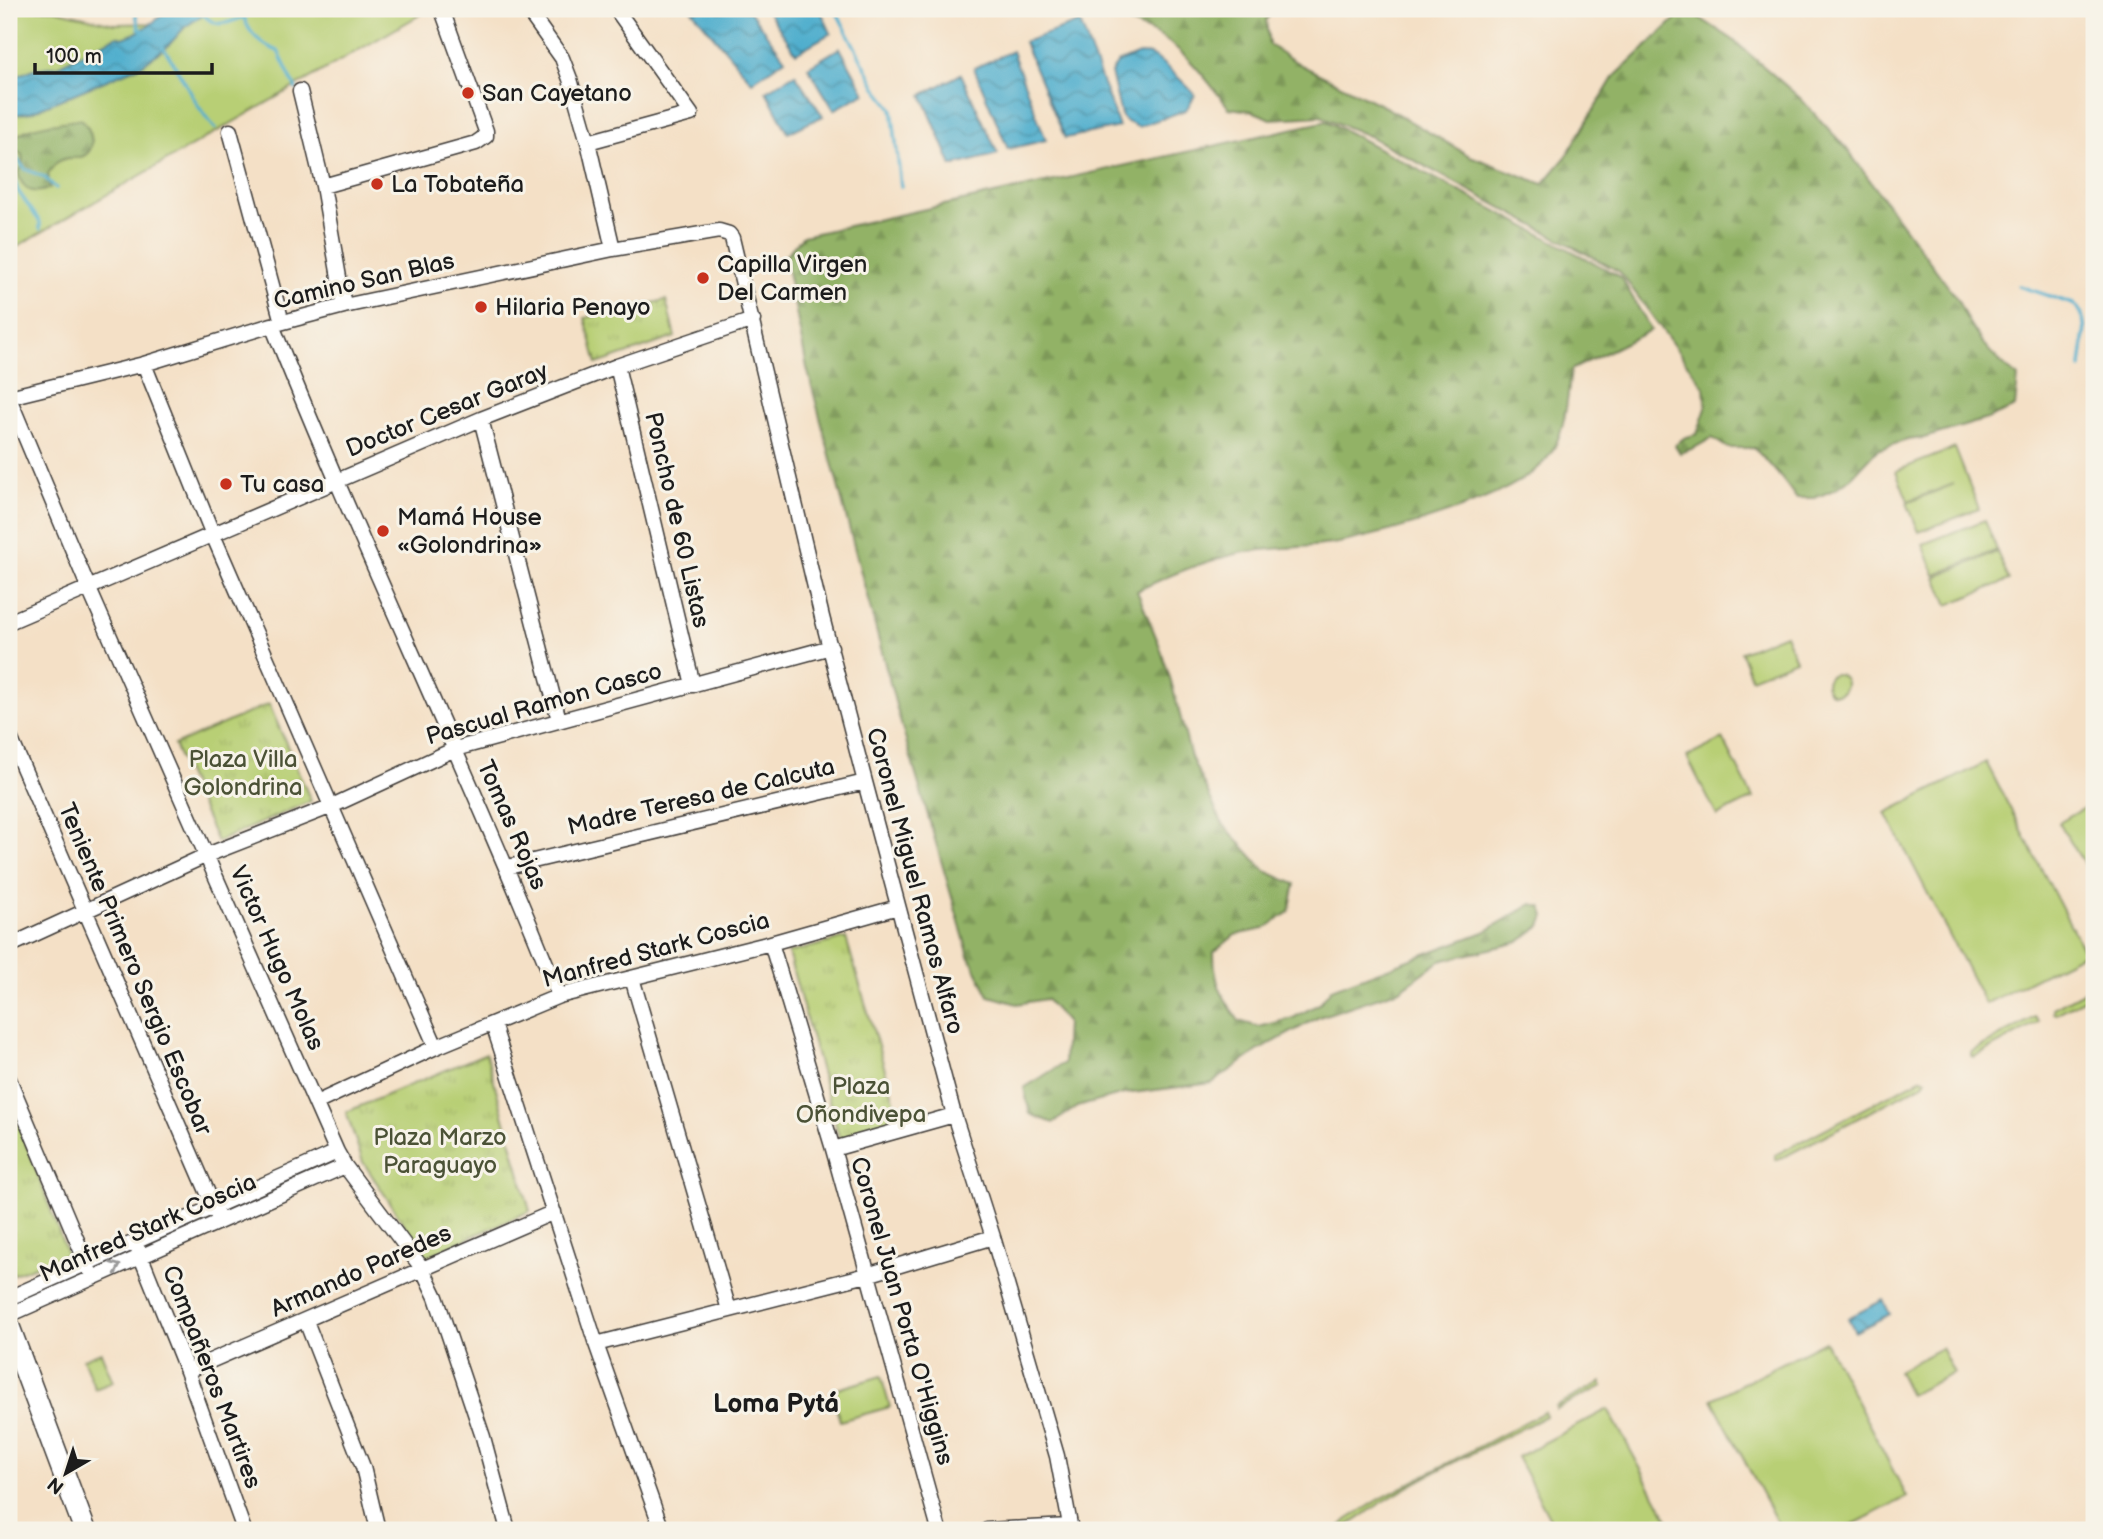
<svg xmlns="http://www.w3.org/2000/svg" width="2103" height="1539" font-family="'Balsamiq Sans',sans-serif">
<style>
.grass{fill:#b8cf74;stroke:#6a7648;stroke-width:2}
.forest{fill:url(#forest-firs);stroke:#576741;stroke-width:2}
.park{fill:url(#park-tufts);stroke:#6a7648;stroke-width:2}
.water{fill:url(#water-waves);stroke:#366574;stroke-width:2}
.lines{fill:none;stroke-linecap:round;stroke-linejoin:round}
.stream{stroke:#4faecd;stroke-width:3.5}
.street-casing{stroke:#3c3936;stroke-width:17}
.secondary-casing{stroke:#3c3936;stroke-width:24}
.street{stroke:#fff;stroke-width:14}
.secondary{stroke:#fff;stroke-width:21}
.oneway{stroke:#999}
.poi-dot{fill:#c8321e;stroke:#f7f3e8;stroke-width:2.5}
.labels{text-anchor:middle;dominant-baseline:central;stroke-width:6;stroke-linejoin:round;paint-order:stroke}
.poi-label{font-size:24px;fill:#1c1c1c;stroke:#f7f3e8;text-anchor:start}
.street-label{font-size:24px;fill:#1c1c1c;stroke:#f7f3e8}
.park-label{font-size:24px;fill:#4b5236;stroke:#f7f3e8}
.neighbourhood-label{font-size:26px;font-weight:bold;fill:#1c1c1c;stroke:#f7f3e8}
</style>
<defs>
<pattern id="forest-firs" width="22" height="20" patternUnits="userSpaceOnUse" patternTransform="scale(1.75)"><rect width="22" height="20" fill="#92b266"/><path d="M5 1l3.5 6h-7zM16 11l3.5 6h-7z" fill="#7d9858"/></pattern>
<pattern id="park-tufts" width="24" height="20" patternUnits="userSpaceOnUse" patternTransform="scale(1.75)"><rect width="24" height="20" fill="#b8cf74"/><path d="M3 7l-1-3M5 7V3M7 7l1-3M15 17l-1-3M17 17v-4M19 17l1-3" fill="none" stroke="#9eb164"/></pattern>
<pattern id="water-waves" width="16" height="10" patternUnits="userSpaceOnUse" patternTransform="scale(1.75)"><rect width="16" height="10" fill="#4faecd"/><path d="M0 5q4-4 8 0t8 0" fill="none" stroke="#418da6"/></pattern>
</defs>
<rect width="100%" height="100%" fill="#f7f3e8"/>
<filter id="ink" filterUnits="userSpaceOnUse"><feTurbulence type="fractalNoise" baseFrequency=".0143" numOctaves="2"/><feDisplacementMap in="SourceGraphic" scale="14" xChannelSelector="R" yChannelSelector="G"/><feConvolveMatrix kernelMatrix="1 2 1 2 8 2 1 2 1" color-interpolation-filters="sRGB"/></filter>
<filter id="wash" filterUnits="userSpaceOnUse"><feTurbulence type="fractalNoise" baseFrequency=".00686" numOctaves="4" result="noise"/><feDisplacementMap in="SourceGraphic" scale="28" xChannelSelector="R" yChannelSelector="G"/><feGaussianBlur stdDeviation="1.57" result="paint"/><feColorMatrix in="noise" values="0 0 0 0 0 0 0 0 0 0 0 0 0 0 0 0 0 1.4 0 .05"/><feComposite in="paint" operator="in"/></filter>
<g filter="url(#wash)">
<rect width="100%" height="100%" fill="#f4e0c6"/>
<path class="grass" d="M 9,9 L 51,9 L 114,24 L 166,23 L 206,9 L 430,9 L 9,251 Z
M 1955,448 L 1979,509 L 1919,532 L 1907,503 L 1954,484 L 1908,501 L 1896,471 Z
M 1985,520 L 1997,550 L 1935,575 L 1923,544 Z
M 1997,552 L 2009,580 L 1948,605 L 1936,577 Z
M 1785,634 L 1796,660 L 1751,678 L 1741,652 Z
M1826 684a10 10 0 1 1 20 0a10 10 0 1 1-20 0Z
M 1723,739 L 1753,798 L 1717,816 L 1687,757 Z
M 1986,762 L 2085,953 L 1985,1004 L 1886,813 Z
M 2091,804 L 2094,810 L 2094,863 L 2086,867 L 2059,823 Z
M 2094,986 L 2094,994 L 2056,1014 L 2053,1013 L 2053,1008 Z
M 2035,1017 L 2039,1021 L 2038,1023 L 1974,1057 L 1971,1056 L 1971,1052 Z
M 1922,1078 L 1926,1080 L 1925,1083 L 1778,1160 L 1775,1160 L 1775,1155 Z
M 325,1164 L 328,1168 L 233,1207 L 232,1206 Z
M 1825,1341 L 1907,1497 L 1842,1530 L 1781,1530 L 1712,1399 Z
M 1941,1348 L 1954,1373 L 1910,1395 L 1898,1371 Z
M 101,1352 L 113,1382 L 95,1389 L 83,1359 Z
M 881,1376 L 890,1407 L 840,1421 L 831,1391 Z
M 1601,1382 L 1603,1386 L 1556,1409 L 1556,1406 Z
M 1608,1409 L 1674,1530 L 1556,1530 L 1517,1457 Z
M 1544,1412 L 1546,1416 C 1490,1445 1432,1471 1378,1505 C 1368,1511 1347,1529 1337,1530 L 1347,1520 L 1380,1499 Z"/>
<path class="forest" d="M 1109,9 L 1274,9 L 1266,20 L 1269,45 L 1301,65 L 1387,108 L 1470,156 L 1543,184 L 1565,158 L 1613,78 L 1686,9 L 1732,39 L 1800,98 L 1846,148 L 1958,300 C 1971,333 1991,356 2018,377 L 2015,407 L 1987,419 L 1924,438 L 1907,440 L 1877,450 L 1852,477 L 1836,489 L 1815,498 L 1796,498 C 1784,480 1770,464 1754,448 L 1728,448 L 1712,438 L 1694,448 L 1680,453 L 1675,445 L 1684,438 L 1697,434 L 1706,408 L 1704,387 L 1620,272 L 1371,137 L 1321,116 L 1271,119 L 1252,111 L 1229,108 C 1208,82 1190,55 1161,37 C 1144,27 1123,24 1109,9 Z
M 81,119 C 91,127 99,151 81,157 C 74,159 66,157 59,161 C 54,164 51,169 48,174 L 50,188 C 32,196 23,190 18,173 L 23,165 L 22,155 L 9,143 C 25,123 57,124 81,119 Z
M 1327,121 L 1621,277 L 1651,330 L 1571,370 C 1567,400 1566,437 1545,461 C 1511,500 1389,533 1338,543 C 1303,549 1266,546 1232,555 C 1199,563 1167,576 1137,591 L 1159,644 L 1171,681 L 1191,757 L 1222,823 L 1265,871 L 1295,884 L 1289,912 L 1264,929 L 1235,935 L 1214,952 C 1214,984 1222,996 1239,1021 L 1259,1027 L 1293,1018 L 1319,1004 L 1331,989 L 1484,932 L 1532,904 L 1542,907 L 1545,916 L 1541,926 L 1519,942 L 1440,961 L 1400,990 L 1319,1017 L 1259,1050 L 1212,1083 L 1124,1094 L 1077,1107 L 1053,1123 L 1030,1114 L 1024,1088 L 1064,1063 L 1066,1022 L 1046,999 L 1017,1004 L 989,996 L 969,956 L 899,717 L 807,368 L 785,256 L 803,236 Z"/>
<path class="park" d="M 666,300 L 675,337 L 597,364 L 585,318 Z
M 269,704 L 311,801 L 217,842 L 174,745 Z
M 846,938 L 901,1124 L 840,1140 L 788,953 Z
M 486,1053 L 530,1211 L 426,1257 L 363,1162 L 346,1112 Z
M 9,1097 L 67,1254 L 9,1276 Z"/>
<path class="water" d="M 168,9 L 212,9 L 185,27 L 168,46 L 140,66 L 31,112 L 9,116 L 9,79 L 34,69 L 58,66 L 117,36 L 123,38 C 141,32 156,22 168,9 Z
M 691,9 L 748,9 L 785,59 L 752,82 Z
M 766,9 L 820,9 L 831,33 L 796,53 Z
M 1080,22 L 1119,127 L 1065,138 L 1024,42 Z
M 840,48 L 865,93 L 834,110 L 808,67 Z
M 1012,51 L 1046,140 L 1008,149 L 974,68 Z
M 1139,54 C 1145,54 1151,54 1156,58 C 1163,63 1192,90 1195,95 L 1186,110 L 1138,127 L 1125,121 L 1121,115 L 1111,73 L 1117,63 Z
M 795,74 L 823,116 L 788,133 L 766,91 Z
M 961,74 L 998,154 L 952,166 L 922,95 Z
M 1883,1300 L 1890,1314 L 1855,1332 L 1848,1318 Z"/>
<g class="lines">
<path class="stream" d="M 135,9 L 139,28 L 146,32
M 198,9 C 215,29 222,25 244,17 C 249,34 262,45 278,51 L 296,89
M 835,9 L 877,89 L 892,108 L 901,186
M 244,17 L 258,9
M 162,46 C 183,73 192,103 215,128
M 9,149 L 25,169 L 44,177 L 56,188
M 9,163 L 18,191 L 40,222 L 40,229
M 2019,286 L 2073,304 C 2092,317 2082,347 2081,368"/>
</g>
</g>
<g filter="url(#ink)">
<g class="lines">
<g class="street-casing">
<path id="street" d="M 527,9 L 562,58 L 570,79 L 588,142 L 613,249
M 300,91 L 323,186 L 344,306
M 230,131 L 282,322
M 588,142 L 691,114 L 616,9
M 323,186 L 476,143 L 486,136 L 486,131 L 442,10 L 445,9
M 272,325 C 362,551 469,770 559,996
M 144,364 L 213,535 L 436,1047
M 617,366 L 693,685
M 9,397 L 144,364 L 272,325 L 344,306 L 613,249 L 719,231 L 729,234 L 732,238 L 822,617 L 865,782 L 954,1115 L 993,1237 L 1057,1456 L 1071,1530
M 9,398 L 89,589 L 337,1152 L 345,1166 L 422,1268 L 436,1297 L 483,1437 L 508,1530
M 481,419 L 559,720
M 9,622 L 481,419 L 617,366 L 753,320
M 9,735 L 220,1221
M 508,867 L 865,782
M 771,943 L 833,1149 L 939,1530
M 9,946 L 207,855 L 332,806 L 455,749 L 831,647
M 632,978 L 729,1310
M 493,1024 L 596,1344 L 662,1530
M 9,1079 L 89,1269
M 316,1103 L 436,1047 L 559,996 L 771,943 L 898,907
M 833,1149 L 954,1115
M 137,1247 L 187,1371 L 244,1530
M 9,1298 L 337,1152
M 9,1315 L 345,1166
M 306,1321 L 363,1467 L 378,1530
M 596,1344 L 867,1275 L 993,1237
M 187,1371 L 554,1212
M 987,1530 L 1070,1526"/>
</g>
<g class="secondary-casing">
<path id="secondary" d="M 9,1327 L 85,1530"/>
</g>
<use href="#street" class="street"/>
<use href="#secondary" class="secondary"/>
</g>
<defs><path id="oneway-chevron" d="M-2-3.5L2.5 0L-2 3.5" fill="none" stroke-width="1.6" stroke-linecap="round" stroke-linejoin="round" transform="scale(1.75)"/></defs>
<use class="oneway" href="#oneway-chevron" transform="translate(116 1267) rotate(-23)"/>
</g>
<g class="poi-dot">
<circle cx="468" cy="93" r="7"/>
<circle cx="377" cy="184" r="7"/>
<circle cx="703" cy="278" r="7"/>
<circle cx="481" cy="307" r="7"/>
<circle cx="226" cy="484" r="7"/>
<circle cx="383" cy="531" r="7"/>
</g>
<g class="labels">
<g class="poi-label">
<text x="482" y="93">San Cayetano</text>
<text x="391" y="184">La Tobateña</text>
<text x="717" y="264">Capilla Virgen<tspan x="717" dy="28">Del Carmen</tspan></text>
<text x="495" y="307">Hilaria Penayo</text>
<text x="240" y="484">Tu casa</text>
<text x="397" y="517">Mamá House<tspan x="397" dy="28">«Golondrina»</tspan></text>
</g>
<g class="street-label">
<text transform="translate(364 281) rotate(-13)">Camino San Blas</text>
<text transform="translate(447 410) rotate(-22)">Doctor Cesar Garay</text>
<text transform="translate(677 520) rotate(77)">Poncho de 60 Listas</text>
<text transform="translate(544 704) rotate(-16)">Pascual Ramon Casco</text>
<text transform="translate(701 797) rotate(-13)">Madre Teresa de Calcuta</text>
<text transform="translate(512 825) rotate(66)">Tomas Rojas</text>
<text transform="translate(915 881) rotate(75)">Coronel Miguel Ramos Alfaro</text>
<text transform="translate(656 950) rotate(-15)">Manfred Stark Coscia</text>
<text transform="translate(277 958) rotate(66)">Victor Hugo Molas</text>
<text transform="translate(135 969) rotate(67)">Teniente Primero Sergio Escobar</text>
<text transform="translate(148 1228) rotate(-24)">Manfred Stark Coscia</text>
<text transform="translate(361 1271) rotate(-24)">Armando Paredes</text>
<text transform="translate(902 1311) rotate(74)">Coronel Juan Porta O'Higgins</text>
<text transform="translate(212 1377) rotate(69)">Compañeros Martires</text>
</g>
<g class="park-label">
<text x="243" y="759">Plaza Villa<tspan x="243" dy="28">Golondrina</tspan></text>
<text x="861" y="1086">Plaza<tspan x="861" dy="28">Oñondivepa</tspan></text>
<text x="440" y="1137">Plaza Marzo<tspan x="440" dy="28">Paraguayo</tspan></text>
</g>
<g class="neighbourhood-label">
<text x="776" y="1404">Loma Pytá</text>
</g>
</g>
<rect width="2103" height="1539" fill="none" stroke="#f7f3e8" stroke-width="35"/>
<g transform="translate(66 1473) rotate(219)" stroke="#f7f3e8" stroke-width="5" paint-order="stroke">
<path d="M0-5L12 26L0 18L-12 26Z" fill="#1c1c1c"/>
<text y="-10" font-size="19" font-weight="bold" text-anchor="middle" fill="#1c1c1c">N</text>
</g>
<path d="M35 63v10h177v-10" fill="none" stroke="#1c1c1c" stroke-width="3.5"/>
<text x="46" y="63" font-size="21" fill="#1c1c1c" stroke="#f7f3e8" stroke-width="5" paint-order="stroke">100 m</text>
</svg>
